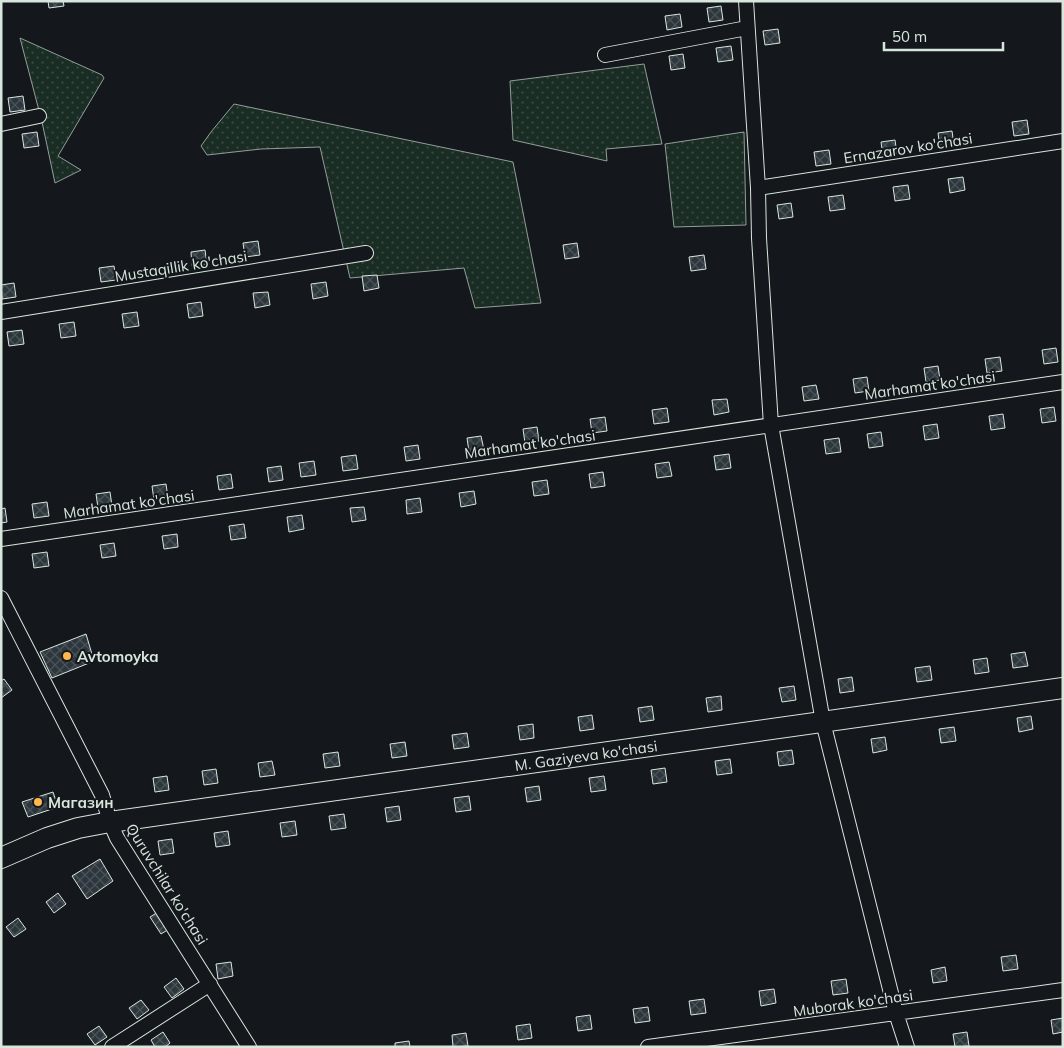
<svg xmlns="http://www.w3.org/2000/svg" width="1064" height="1048" font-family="Mulish,sans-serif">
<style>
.grass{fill:url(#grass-dots);stroke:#939e99}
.building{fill:url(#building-cross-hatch);stroke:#d8e6dc}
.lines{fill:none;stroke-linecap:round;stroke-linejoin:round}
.street-casing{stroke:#d8e6dc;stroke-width:16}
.secondary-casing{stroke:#d8e6dc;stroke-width:22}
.street{stroke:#14181c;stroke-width:14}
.secondary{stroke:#14181c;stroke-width:20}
.poi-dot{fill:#ffb74d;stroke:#14181c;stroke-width:2}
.labels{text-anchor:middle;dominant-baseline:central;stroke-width:4;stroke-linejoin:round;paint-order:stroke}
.street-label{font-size:15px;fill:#d8e6dc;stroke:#14181c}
.poi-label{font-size:15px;font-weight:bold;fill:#d8e6dc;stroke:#14181c;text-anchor:start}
</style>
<defs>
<pattern id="grass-dots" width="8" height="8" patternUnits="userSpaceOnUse" patternTransform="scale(1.25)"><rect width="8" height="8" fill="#1a2d24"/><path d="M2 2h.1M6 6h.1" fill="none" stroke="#3b4b43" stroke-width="1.8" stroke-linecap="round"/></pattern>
<pattern id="building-cross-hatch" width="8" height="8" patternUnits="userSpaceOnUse" patternTransform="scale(1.25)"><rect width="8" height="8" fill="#2c363c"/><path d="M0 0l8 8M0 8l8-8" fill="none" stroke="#4a5358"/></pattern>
</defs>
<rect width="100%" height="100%" fill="#14181c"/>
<path class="grass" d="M 20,38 L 102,75 L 104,78 L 58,156 L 81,170 L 55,183 L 42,122 Z
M 644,64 L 662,144 L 606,149 L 607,161 L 513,140 L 510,81 Z
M 234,104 L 513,162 L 541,303 L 475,308 L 464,268 L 350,278 L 320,147 L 261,149 L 207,155 L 201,146 L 211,132 Z
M 744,132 L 746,225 L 674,227 L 665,144 Z"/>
<path class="building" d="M 48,1 L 63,1 L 64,6 L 49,8 Z
M 721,6 L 723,20 L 709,22 L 707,8 Z
M 680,14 L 682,27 L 667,30 L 665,16 Z
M 778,29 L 780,43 L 765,45 L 763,31 Z
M 731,46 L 733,60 L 718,62 L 716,48 Z
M 683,54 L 685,68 L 671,70 L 669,56 Z
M 23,96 L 25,110 L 10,112 L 8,98 Z
M 1027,120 L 1029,134 L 1014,136 L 1012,122 Z
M 952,131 L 954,145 L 940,147 L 938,133 Z
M 37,132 L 39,146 L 24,148 L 22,134 Z
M 895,140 L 897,154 L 883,156 L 881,142 Z
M 829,150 L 831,164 L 816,166 L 814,152 Z
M 963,177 L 965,190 L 950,193 L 948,179 Z
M 908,185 L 910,199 L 895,201 L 893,187 Z
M 843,195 L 845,209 L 830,211 L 828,197 Z
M 791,203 L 793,217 L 779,219 L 777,205 Z
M 258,241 L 260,255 L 245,257 L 243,243 Z
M 577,243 L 579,257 L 565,259 L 563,245 Z
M 205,250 L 207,264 L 192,266 L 191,252 Z
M 704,255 L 706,269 L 691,271 L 689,257 Z
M 114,266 L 116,280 L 101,282 L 99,268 Z
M 377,275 L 379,288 L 364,291 L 362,276 Z
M 326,282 L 328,296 L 313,299 L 311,284 Z
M 14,283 L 16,297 L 2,299 L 1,285 Z
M 268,292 L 270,305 L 255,308 L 253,293 Z
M 201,302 L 203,316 L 189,318 L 187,304 Z
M 137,312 L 139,326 L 124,328 L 122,314 Z
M 74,322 L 76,336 L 61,338 L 59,324 Z
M 22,330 L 24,344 L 9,346 L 7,332 Z
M 1056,348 L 1058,362 L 1044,364 L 1042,350 Z
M 1000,357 L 1002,371 L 987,373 L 985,359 Z
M 938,366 L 940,380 L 926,382 L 924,368 Z
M 867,377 L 869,391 L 855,393 L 853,379 Z
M 816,385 L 819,399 L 804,401 L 802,387 Z
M 727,399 L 729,412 L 714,415 L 712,400 Z
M 1054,407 L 1056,421 L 1042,423 L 1040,409 Z
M 667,408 L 669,422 L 654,424 L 652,410 Z
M 1003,414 L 1005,428 L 991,430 L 989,416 Z
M 605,417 L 607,431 L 592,433 L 590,419 Z
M 937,424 L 939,438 L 925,440 L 923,426 Z
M 537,427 L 539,441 L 525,443 L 523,429 Z
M 881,432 L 883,446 L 869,448 L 867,434 Z
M 481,436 L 484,450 L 469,452 L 467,438 Z
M 839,438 L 841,452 L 826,454 L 824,440 Z
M 418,445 L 420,459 L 406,461 L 404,447 Z
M 729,454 L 731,468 L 716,470 L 714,456 Z
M 356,455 L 358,469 L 343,471 L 341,457 Z
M 314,461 L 316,475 L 301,477 L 299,463 Z
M 669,462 L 672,476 L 657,478 L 655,464 Z
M 281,466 L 283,480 L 269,482 L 267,468 Z
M 603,472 L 605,486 L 591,488 L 589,474 Z
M 231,474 L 233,488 L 219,490 L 217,476 Z
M 547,480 L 549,494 L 534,496 L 532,482 Z
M 166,484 L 168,498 L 154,500 L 152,486 Z
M 474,491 L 476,504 L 461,507 L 459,493 Z
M 110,492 L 112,506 L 98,508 L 96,494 Z
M 420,498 L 422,512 L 407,514 L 406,500 Z
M 47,502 L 49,516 L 34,518 L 32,504 Z
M 364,507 L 366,520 L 352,522 L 350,508 Z
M 5,508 L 7,522 L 1,523 L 1,509 Z
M 302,515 L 304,529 L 289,532 L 287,517 Z
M 244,524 L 246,538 L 231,540 L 229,526 Z
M 177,534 L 178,547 L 164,549 L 162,536 Z
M 114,543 L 116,556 L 102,558 L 100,545 Z
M 47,552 L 49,566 L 34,568 L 32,554 Z
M 86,634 L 94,661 L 52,678 L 40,652 Z
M 1025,652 L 1028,666 L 1013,668 L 1011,654 Z
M 987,658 L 989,672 L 975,674 L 973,660 Z
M 930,666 L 932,680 L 917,682 L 915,668 Z
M 852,677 L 854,691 L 840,693 L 838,679 Z
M 4,679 L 12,690 L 1,698 L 1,681 Z
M 794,686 L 796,700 L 782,702 L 779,688 Z
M 721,696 L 722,710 L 708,712 L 706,698 Z
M 652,706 L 654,720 L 640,722 L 638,708 Z
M 592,715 L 594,729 L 580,731 L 578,717 Z
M 1031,716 L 1033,729 L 1019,732 L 1017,718 Z
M 533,724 L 534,738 L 520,740 L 518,726 Z
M 954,727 L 956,741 L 941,743 L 939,729 Z
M 467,733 L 469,747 L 454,749 L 452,735 Z
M 885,737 L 887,750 L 873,753 L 871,739 Z
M 405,742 L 407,756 L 392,758 L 390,744 Z
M 792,750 L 794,764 L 779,766 L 777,752 Z
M 338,752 L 340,766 L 325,768 L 323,754 Z
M 730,759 L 732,773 L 717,775 L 715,761 Z
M 272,761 L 275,775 L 260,777 L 258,763 Z
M 665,768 L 667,782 L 653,784 L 651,770 Z
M 216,769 L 218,783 L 204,785 L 202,771 Z
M 167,776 L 169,790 L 155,792 L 153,778 Z
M 604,776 L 606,790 L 591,792 L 589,778 Z
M 539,786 L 541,800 L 527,802 L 525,788 Z
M 53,792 L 58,807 L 28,817 L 22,802 Z
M 469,796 L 471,810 L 456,812 L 454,798 Z
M 399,806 L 401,820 L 387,822 L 385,808 Z
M 344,814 L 346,828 L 331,830 L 329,816 Z
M 295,821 L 297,835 L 282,837 L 280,823 Z
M 228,831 L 230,845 L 216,847 L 214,833 Z
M 172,839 L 174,853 L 160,855 L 158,841 Z
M 100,859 L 113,881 L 87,899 L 72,876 Z
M 58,893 L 66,904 L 54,913 L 46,902 Z
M 158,912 L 169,929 L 161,934 L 150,917 Z
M 18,918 L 26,929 L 14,937 L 6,927 Z
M 1016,955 L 1018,969 L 1003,971 L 1001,957 Z
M 231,962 L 233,976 L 218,979 L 216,964 Z
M 945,967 L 947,981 L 933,983 L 931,970 Z
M 176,978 L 184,989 L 172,998 L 164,987 Z
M 846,979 L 848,993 L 833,995 L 831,981 Z
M 774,989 L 776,1003 L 761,1006 L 759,991 Z
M 704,999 L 706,1013 L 691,1015 L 689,1001 Z
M 141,1000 L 149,1010 L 137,1019 L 129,1008 Z
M 648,1007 L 650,1021 L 635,1023 L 633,1009 Z
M 590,1015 L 592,1029 L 578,1031 L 576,1017 Z
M 1063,1018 L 1063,1032 L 1053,1034 L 1051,1020 Z
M 530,1024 L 532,1038 L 518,1040 L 516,1026 Z
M 99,1026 L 107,1037 L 95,1045 L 87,1034 Z
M 163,1032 L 170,1043 L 165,1047 L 155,1047 L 151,1040 Z
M 967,1032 L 969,1046 L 955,1047 L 953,1034 Z
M 466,1033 L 468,1046 L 453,1047 L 452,1035 Z
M 409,1041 L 410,1047 L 395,1047 L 395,1043 Z"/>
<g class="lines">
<g class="street-casing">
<path id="street" d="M 746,1 L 758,188 L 759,238 L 771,425 L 823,722 L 896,1013 L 907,1047
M 605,55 L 747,28
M 1,124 L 39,116
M 758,188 L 1063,141
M 1,312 L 366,253
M 1,539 L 1063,382
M 1,598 L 102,795 L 110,822 L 117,838 L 249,1047
M 112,1047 L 210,984
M 648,1047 L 1063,990"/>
</g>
<g class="secondary-casing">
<g id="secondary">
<path id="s1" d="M 1,858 L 47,838 L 78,828 L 110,822 L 1063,688"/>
</g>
</g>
<use href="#street" class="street"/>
<use href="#secondary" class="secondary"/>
</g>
<g class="poi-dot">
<circle cx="67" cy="656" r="5"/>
<circle cx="38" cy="802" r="5"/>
</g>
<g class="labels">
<g class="street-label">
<text transform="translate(908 148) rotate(-9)">Ernazarov ko'chasi</text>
<text transform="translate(181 266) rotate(-9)">Mustaqillik ko'chasi</text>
<text transform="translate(930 385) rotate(-8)">Marhamat ko'chasi</text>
<text transform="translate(530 444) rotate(-8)">Marhamat ko'chasi</text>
<text transform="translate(129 504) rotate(-8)">Marhamat ko'chasi</text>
<text stroke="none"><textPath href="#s1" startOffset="596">M. Gaziyeva ko'chasi</textPath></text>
<text transform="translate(167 884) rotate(58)">Quruvchilar ko'chasi</text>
<text transform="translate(853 1003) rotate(-8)">Muborak ko'chasi</text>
</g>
<g class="poi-label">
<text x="77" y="656">Avtomoyka</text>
<text x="48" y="802">Магазин</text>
</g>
</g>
<rect width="1064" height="1048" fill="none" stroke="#d8e6dc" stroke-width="5"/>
<path d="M884 42v8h119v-8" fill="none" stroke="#d8e6dc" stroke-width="2.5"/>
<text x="892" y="42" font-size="15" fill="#d8e6dc" stroke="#14181c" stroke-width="4" paint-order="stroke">50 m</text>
</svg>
